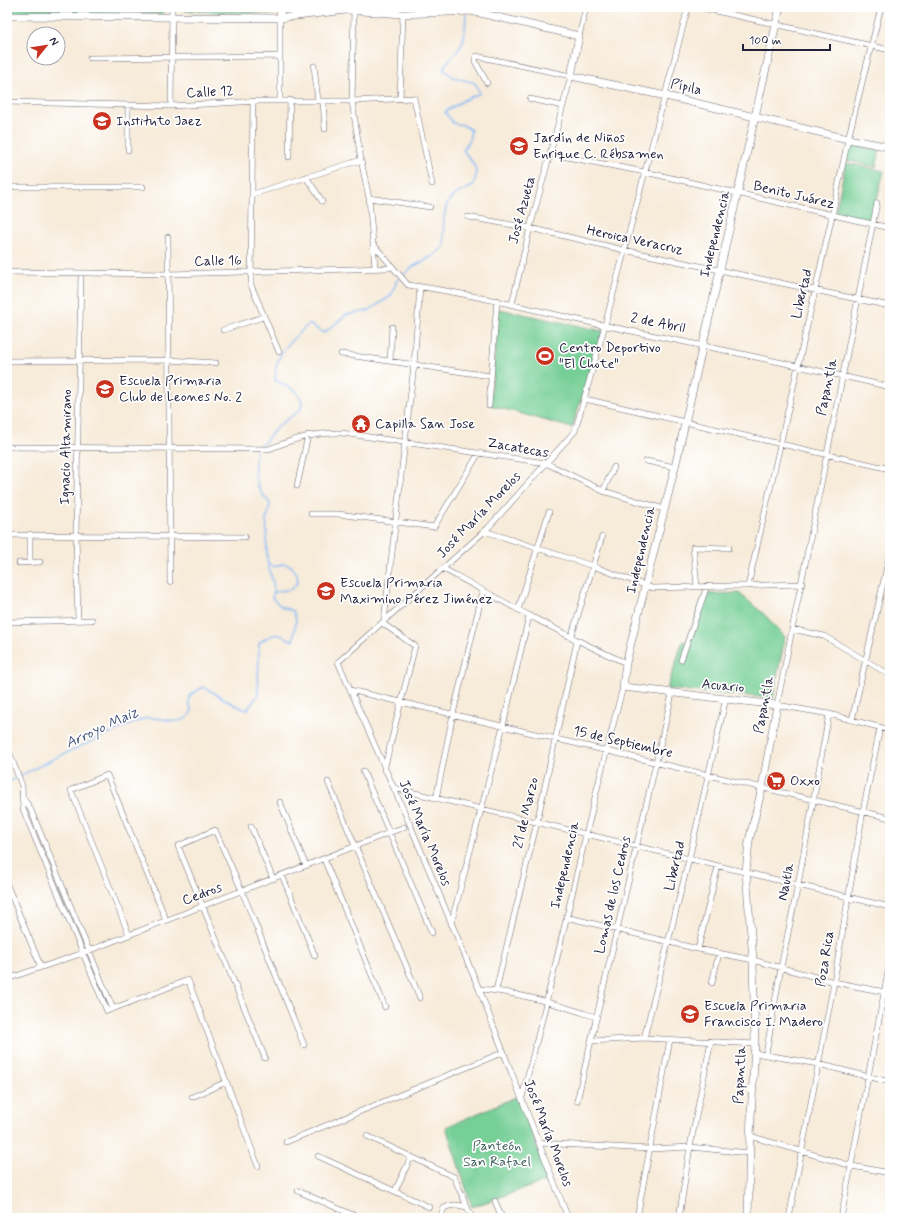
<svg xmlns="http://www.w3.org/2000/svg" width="897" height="1225" font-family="Mynerve,sans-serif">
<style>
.green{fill:#76cf96;stroke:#4c7868}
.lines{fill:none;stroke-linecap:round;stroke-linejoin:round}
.stream{stroke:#88baf5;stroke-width:1.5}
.street-casing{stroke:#6d6872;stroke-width:6}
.secondary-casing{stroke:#6d6872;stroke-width:8}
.street{stroke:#fff;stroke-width:5}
.secondary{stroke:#fff;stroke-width:7}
.labels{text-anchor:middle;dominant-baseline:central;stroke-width:3.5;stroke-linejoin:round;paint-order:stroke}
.street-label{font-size:14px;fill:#22223b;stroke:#fff}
.poi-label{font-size:14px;fill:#22223b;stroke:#fff;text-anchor:start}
.park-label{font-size:14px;fill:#3f5f5b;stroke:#fff}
.water-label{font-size:15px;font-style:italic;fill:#46577c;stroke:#fff}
</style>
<rect width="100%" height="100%" fill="#fff"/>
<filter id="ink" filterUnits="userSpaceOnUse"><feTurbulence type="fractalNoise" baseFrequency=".025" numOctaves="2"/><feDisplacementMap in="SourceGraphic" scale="8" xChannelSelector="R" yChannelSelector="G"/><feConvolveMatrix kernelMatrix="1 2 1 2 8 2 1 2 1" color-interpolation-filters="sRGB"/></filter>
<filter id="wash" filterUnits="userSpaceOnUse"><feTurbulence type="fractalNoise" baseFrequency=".012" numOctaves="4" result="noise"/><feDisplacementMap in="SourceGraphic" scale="16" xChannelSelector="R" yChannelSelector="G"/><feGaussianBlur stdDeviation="0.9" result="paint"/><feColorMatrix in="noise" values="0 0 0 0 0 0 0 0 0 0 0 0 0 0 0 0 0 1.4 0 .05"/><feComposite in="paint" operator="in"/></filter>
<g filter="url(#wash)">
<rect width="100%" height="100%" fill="#f7ebd9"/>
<path class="green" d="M 7,7 L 162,8 L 165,11 L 163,14 L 7,13 Z
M 182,7 L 273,7 L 275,10 L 272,14 L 185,11 Z
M 290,7 L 332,7 L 332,8 L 328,12 L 292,13 L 289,11 Z
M 850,144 L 880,151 L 876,167 L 846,160 Z
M 846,163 L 884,171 L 871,222 L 835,214 Z
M 499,309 L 603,331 L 572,428 L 490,405 Z
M 739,593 L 764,614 L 785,637 L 773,698 L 667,689 L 683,641 L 688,643 L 704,594 Z
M 518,1096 L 549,1180 L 472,1207 L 446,1127 Z"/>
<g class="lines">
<path class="stream" d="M 257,447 L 264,443 L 278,426 L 301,409 L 302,401 L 296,391 L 275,380 C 276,375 275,369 277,364 C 281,348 297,335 309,324 L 324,333 L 346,315 L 368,311 L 391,296 L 397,280 L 414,266 L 433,256 L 444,247 C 444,231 441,211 451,198 C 456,193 467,189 473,186 C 480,168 474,164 463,150 L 469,141 L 471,130 L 463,125 L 453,123 L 445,112 L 464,100 L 480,93 L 475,83 L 453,77 L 443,69 C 447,61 453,57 459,49 C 466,40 465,25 466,14
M 268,563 L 274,567 L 282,564 L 290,565 L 297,574 L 298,582 L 291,589 L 275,592
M 7,783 C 51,759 97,738 143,719 C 158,713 184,732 192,710 L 189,704 L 190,695 L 203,687 C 219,694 230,705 247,710 L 258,695 L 259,643 C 274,632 277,632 293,641 L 296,619 L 293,611 L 282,607 L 272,598 C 277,587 270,576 268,564 C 265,549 268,534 266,519 L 268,516 L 270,503 C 254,489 253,470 256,450"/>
</g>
</g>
<g filter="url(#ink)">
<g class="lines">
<g class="street-casing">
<path id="street" d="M 698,7 L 890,50
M 354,10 L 352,101 L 361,160 L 369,198 L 375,267
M 280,18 L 280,100
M 579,36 L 586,7
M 90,58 L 280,56
M 314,66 L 318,101
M 487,83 L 475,61 L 476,56 L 571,76 L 530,228 L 512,304
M 400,99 L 403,14
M 530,99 L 563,106
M 253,101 L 251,285 L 279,352
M 323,101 L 325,129
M 7,102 L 171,106 L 258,101 L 352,101 L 414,98 L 432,184
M 171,106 L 172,7
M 128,150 L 128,106
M 551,154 L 645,172 L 890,228
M 289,157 L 290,100
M 306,177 L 322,201
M 7,187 L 143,187
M 253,194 L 361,160
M 369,198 L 430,207
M 877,203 L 777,705 L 829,714 L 890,730
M 468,217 L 530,228 L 624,250 L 890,306
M 168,237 L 170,582
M 373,244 L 408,285 C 476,294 540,312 607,326 C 701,345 796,365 890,387
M 7,272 L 169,274 L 389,268 L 391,266
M 223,330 L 263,317
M 341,354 L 490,376
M 7,361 L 169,360 L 216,363
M 390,361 L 392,327
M 585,399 L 890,469
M 489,406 L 497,300
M 7,447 L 269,449 C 294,439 315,432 342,433 L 546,463 L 603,491 L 664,509
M 646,461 L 675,467
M 297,486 L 308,435
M 603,491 L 614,467
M 311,514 L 338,514 L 434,527 L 479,453
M 484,531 L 593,566 L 652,588 L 802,584
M 7,535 L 245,537
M 30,562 L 30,534
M 19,563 L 40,562
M 444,569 C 504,602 563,635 626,663
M 697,586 L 693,547 L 729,548
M 748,586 L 832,216 L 848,139 L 881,7
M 518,610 L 549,512
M 78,621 L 76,534 L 81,273
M 384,621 L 414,365 L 420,287
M 7,622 L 92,620
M 382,623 L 415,646 L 384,770
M 792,629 L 824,636 L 890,675
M 571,638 L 602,537
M 681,660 L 707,586
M 350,690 L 890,818
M 852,720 L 890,553
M 7,751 L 10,754 L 22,786 L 23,809 L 107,1011 L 188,980 L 258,1166
M 363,771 L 432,933
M 328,782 L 420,998
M 394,788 L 890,907
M 23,798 L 30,808 L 113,1009
M 436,799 L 453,714 L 483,591
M 280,802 L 306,866
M 251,826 L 273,879
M 324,859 L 385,1007
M 282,875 L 315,956
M 7,885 L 41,967
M 566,917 L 698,949 L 753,960 L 834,982 L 890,993
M 451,924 L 503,726 L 529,616
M 129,935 L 71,790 L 107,775 L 166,920
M 698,949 L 718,866
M 7,979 L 83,953 L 404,827
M 712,983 L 719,953
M 479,989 C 519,992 558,1005 596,1017
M 496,990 L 537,822 L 577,641
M 644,1038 L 689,859 L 726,698
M 591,1041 L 644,1038 L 755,1044
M 755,1053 L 818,1064 L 890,1082
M 766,1054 L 781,967 L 798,885 L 829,714
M 265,1058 L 178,846 L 215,830 L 242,891 L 304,1045
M 192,1097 L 226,1082
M 522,1097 C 559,961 586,823 623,687
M 577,1101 L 672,694
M 367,1136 L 454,1177 L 472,1218
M 750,1136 L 852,1166 L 890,1173
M 286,1142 L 504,1052
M 540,1143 L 649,1149 L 690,1147 L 749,1153
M 318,1156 L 429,1207
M 298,1191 L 360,1218
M 395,1191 L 411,1157
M 495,1201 L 502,1218
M 440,1218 L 444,1208 C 454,1204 458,1204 468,1208
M 568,1218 L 479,989 L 411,827 L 338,662 L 488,528 L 575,431 L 605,325 L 688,7
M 637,1218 L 670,1039
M 679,1218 L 690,1147 L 711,1041
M 789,1218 L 834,982 L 863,811 L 880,728
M 841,1218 L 890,962"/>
</g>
<g class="secondary-casing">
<path id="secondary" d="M 339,7 L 347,10 L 403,14 L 471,11 L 579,36 L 571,76 L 666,96 L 848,139 L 890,147
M 7,16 L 280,18 L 346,10
M 280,18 L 281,7
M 748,1218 L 750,1136 L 755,1044 L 753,960 L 746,872 L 749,841 L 762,788 L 777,705 L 623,687 L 626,663 L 675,467 L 780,7"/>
</g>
<use href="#street" class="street"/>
<use href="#secondary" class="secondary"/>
</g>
</g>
<defs>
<g id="school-disc" transform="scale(1)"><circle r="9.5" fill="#c8321e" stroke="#fff"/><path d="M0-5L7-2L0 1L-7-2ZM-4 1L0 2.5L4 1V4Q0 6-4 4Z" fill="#fff"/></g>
<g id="stadium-disc" transform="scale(1)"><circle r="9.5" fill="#c8321e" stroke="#fff"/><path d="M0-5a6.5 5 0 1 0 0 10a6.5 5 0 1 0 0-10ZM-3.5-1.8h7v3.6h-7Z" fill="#fff"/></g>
<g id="temple-disc" transform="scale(1)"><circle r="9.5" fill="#c8321e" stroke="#fff"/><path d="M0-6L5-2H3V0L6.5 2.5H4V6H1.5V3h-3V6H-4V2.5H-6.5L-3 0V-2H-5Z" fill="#fff"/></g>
<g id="supermarket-disc" transform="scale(1)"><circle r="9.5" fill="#c8321e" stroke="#fff"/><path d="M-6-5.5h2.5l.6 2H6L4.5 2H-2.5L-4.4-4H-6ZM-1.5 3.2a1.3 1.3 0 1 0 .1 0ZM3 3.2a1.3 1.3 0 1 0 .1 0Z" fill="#fff"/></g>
</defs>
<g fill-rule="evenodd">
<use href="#school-disc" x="102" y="121"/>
<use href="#school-disc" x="519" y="146"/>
<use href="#stadium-disc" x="545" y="356"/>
<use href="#school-disc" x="105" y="389"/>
<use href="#temple-disc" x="361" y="424"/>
<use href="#school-disc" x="326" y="591"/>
<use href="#supermarket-disc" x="776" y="781"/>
<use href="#school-disc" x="690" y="1014"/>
</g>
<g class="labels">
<g class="street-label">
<text transform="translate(686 87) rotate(13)">Pípila</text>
<text transform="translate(210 92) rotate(-3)">Calle 12</text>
<text transform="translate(794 195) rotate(13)">Benito Juárez</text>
<text transform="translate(522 210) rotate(-75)">José Azueta</text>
<text transform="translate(715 234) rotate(-76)">Independencia</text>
<text transform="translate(635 240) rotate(12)">Heroica Veracruz</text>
<text transform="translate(218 261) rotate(-1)">Calle 16</text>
<text transform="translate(802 294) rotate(-77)">Libertad</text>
<text transform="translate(658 323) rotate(11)">2 de Abril</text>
<text transform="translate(827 387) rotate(-78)">Papantla</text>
<text transform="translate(66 447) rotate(-89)">Ignacio Altamirano</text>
<text transform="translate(518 448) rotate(10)">Zacatecas</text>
<text transform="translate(479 515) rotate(-46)">José María Morelos</text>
<text transform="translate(641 550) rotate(-77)">Independencia</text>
<text transform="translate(723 686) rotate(6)">Acuario</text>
<text transform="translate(764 705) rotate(-79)">Papantla</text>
<text transform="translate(623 742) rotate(13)">15 de Septiembre</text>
<text transform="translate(526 813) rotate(-77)">21 de Marzo</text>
<text transform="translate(425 833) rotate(67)">José María Morelos</text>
<text transform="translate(565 865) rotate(-77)">Independencia</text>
<text transform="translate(675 866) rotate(-77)">Libertad</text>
<text transform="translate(786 882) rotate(-79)">Nautla</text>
<text transform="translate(202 894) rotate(-21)">Cedros</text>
<text transform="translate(613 895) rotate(-77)">Lomas de los Cedros</text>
<text transform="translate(825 959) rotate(-81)">Poza Rica</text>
<text transform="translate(740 1075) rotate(-87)">Papantla</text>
<text transform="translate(548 1133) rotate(69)">José María Morelos</text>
</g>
<g class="poi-label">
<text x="116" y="121">Instituto Jaez</text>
<text x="533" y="138">Jardín de Niños<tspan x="533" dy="16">Enrique C. Rébsamen</tspan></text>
<text x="559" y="348">Centro Deportivo<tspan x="559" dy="16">"El Chote"</tspan></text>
<text x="119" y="381">Escuela Primaria<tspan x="119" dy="16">Club de Leones No. 2</tspan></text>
<text x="375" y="424">Capilla San Jose</text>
<text x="340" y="583">Escuela Primaria<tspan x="340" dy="16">Maximino Pérez Jiménez</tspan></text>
<text x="790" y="781">Oxxo</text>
<text x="704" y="1006">Escuela Primaria<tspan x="704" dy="16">Francisco I. Madero</tspan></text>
</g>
<g class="park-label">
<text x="497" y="1146">Panteón<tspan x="497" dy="16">San Rafael</tspan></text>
</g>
<g class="water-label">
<text transform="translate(102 728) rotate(-25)">Arroyo Maiz</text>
</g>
</g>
<rect width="897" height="1225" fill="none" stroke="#fff" stroke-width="24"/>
<g transform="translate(46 46) rotate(60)"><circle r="19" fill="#ffffff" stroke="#a7a7b1"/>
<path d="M0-3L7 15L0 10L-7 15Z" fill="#c8321e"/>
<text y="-6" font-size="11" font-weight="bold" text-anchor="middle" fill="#22223b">N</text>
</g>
<path d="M743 44v6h87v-6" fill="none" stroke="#22223b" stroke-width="2"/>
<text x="749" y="44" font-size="12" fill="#22223b" stroke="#ffffff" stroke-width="3" paint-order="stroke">100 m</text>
</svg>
